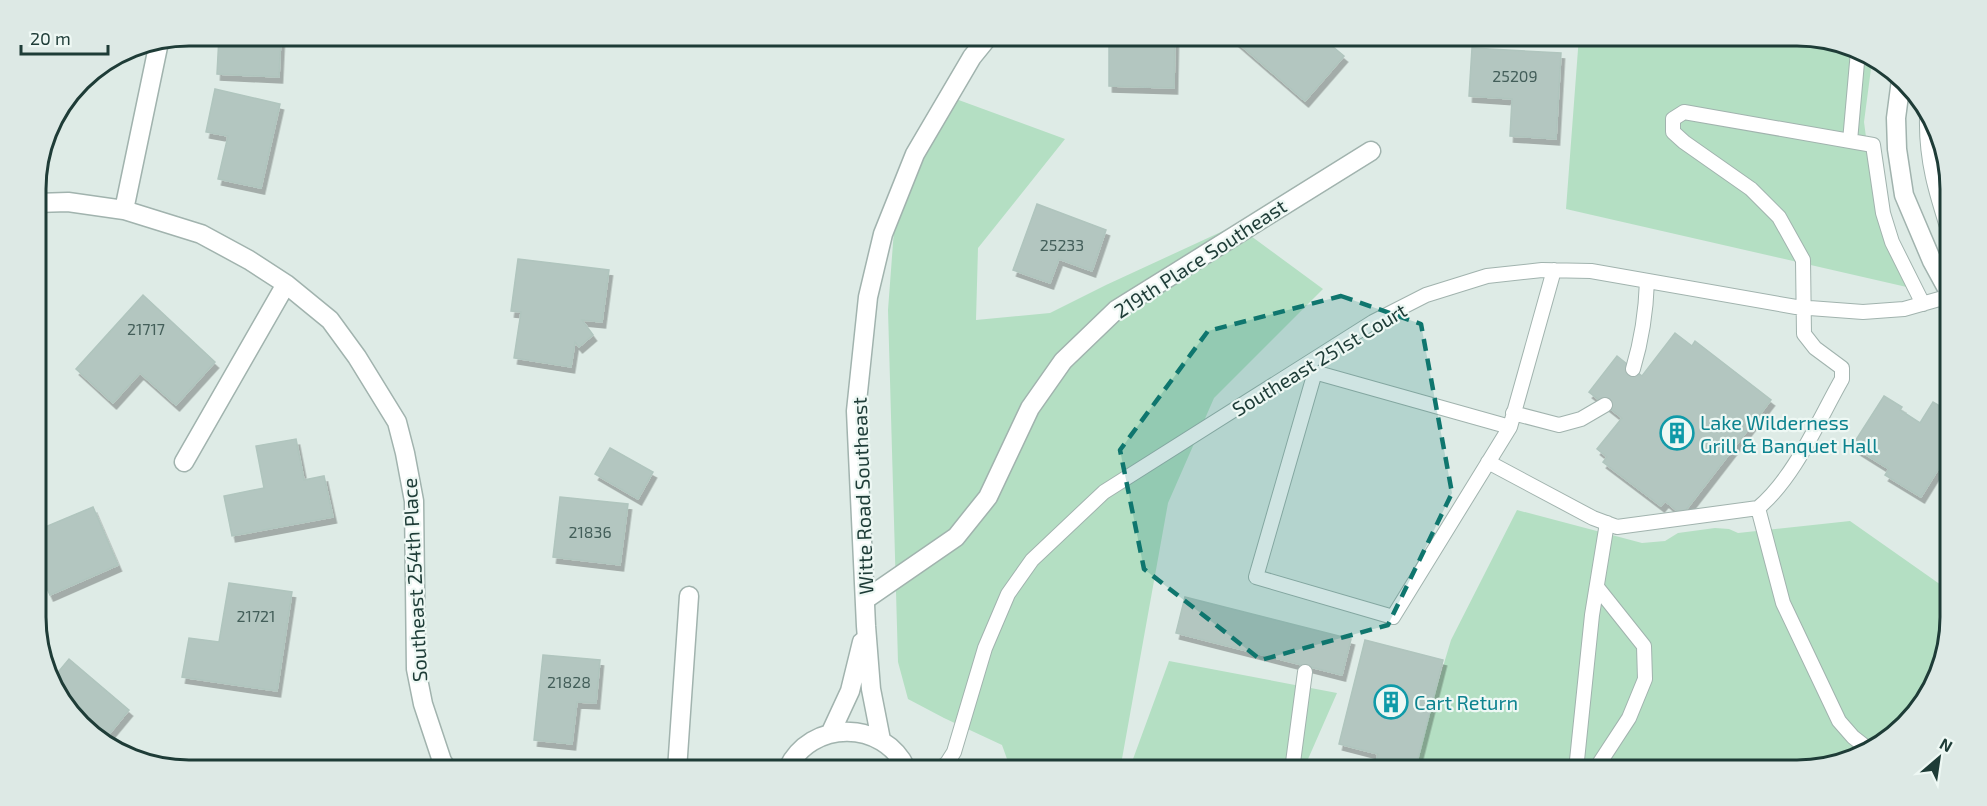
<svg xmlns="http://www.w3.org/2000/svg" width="1987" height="806" font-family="'Exo 2',sans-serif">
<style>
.green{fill:#b4dfc3}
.building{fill:#b3c6c0;stroke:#b0c5be;stroke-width:1.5;filter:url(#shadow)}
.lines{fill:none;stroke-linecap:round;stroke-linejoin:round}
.service-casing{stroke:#a1b3ae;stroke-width:16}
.minor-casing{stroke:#a1b3ae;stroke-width:21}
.tertiary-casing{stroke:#a1b3ae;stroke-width:21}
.service{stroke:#fff;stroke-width:14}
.minor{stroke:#fff;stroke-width:18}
.tertiary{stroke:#fff;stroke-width:18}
.marked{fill:#0f766e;fill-opacity:0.2;stroke:#0f766e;stroke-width:4.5;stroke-dasharray:12 8;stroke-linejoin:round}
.labels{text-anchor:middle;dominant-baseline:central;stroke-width:4.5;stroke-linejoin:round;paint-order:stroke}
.number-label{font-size:16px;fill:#435e59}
.street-label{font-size:20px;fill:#1e3c37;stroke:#eef8f4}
.culture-label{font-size:20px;fill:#0d838f;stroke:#eef8f4;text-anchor:start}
.rim{fill:none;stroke:#1e3c37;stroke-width:3}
</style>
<defs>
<filter id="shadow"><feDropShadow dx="3.5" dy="6" stdDeviation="0" flood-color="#0004"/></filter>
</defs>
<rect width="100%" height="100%" fill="#deebe6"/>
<path class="green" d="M 1579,36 L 1798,36 L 1847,44 L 1872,61 L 1864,122 L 1876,213 L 1893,260 L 1911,288 L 1566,209 Z
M 945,95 L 1065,139 L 978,248 L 976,320 L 1050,313 L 1106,285 L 1236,225 L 1323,289 L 1214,398 L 1168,503 L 1120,770 L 1011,770 L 1002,745 L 944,718 L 908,699 L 898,662 L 888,310 L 894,230 L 909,156 Z
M 1517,510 L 1642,543 L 1665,541 L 1678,533 L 1715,528 L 1729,529 L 1738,533 L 1850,521 L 1951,592 L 1951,617 L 1943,666 L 1891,739 L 1808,770 L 1412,770 L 1451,640 Z
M 1169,661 L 1337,693 L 1305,766 L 1317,770 L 1129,770 Z"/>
<path class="building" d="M 219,36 L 281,36 L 279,77 L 217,74 Z
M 1109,36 L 1175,36 L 1174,88 L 1109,86 Z
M 1230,36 L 1320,36 L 1344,56 L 1305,101 Z
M 1472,48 L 1561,53 L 1556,139 L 1510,136 L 1512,99 L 1469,96 Z
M 215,89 L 280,104 L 261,188 L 218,179 L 228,136 L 206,132 Z
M 1037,204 L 1106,230 L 1092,271 L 1059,259 L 1050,283 L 1013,270 Z
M 518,259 L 609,270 L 602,322 L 582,320 L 593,335 L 579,347 L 575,342 L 571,367 L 514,358 L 521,312 L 511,311 Z
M 143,295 L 215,362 L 176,405 L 140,373 L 113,403 L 76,369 Z
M 1675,333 L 1692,346 L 1695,341 L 1771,400 L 1682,515 L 1665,501 L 1661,506 L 1603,462 L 1607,457 L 1597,449 L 1622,418 L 1589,392 L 1617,356 L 1642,376 Z
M 1884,396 L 1902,407 L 1900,410 L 1920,423 L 1933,402 L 1950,412 L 1950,450 L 1921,497 L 1885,475 L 1889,469 L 1852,446 Z
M 296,439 L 304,480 L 324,476 L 333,517 L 232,536 L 224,496 L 264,488 L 256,446 Z
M 610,448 L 653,472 L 638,499 L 595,474 Z
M 560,497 L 628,504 L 620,565 L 553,557 Z
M 93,507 L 118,565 L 50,595 L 38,568 L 38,530 Z
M 229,583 L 292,592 L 277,691 L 182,677 L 189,638 L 219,642 Z
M 1185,597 L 1351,639 L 1342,675 L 1176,633 Z
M 1365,640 L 1443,660 L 1415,770 L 1374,770 L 1378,754 L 1339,744 Z
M 543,655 L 600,660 L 596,703 L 577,702 L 572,744 L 534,740 Z
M 69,659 L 129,710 L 105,739 L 74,718 L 54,677 Z"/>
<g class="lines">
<g class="service-casing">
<path id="service" d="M 1927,118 C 1926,162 1937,195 1950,236
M 1850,141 L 1858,51
M 1633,369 C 1642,339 1646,312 1647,281
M 1307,370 L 1510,427 L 1554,270
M 1315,372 L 1256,577 L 1393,617 L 1510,427
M 1513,413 L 1559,425 L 1581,419 L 1605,405
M 1488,462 L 1593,518 L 1617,527 L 1758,508 C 1795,477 1818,421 1842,379 L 1842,368 L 1815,348 L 1804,334 L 1803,260 L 1779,217 L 1751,189 L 1684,142 L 1673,132 L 1673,119 L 1684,112 L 1873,145 L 1883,213 L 1892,242 L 1923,304
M 1758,508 L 1783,603 L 1839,721 L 1853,737 L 1867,748
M 938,770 L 947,763 L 954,752 L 985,648 L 1008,594 L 1032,560 L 1104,492 L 1373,322 L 1426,295 L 1487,276 L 1542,270 L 1591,271 L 1796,307 L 1863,312 L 1904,309 L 1950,296
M 1292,770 L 1305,672
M 1576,770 L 1592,615 L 1607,523
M 1595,770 L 1629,718 L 1645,679 L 1644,646 L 1597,587"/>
</g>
<g class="minor-casing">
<path id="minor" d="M 1901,80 L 1896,118 L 1897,149 L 1904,195 L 1932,261 L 1950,294
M 36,203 L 68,202 L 124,210 L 201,234 L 249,260 L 286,284 L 330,320 L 357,357 L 397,422 L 405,453 L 414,501 L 416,669 L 423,704 L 442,761 L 448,770
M 124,210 L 159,42
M 184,462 L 286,284
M 866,599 L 956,537 L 988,497 L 1030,408 L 1063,361 L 1116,310 L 1371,151
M 677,770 L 689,596"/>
</g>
<g class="tertiary-casing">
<path id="tertiary" d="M 831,732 L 850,691 L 862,642
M 881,740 L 871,689 L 866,626 L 856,411 L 868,297 L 883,234 L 915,154 L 972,57 L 989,36
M 787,770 C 810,719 884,719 907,770"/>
</g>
<use href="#service" class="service"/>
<use href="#minor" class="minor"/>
<use href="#tertiary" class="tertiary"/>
</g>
<path class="marked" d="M 1341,296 L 1421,324 L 1452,493 L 1388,625 L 1261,660 L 1144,569 L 1120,450 L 1208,331 Z"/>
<defs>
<g id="building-ring" transform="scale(1.725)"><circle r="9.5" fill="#eef8f4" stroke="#0f9aa8" stroke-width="1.5"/><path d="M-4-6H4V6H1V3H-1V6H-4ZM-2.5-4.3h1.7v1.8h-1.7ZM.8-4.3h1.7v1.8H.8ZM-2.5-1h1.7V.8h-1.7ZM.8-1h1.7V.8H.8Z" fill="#0f9aa8"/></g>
</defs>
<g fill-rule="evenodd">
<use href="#building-ring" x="1677" y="433"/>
<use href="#building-ring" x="1391" y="702"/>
</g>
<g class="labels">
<g class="number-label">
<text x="1515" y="75">25209</text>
<text x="1062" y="244">25233</text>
<text x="146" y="328">21717</text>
<text x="590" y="531">21836</text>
<text x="256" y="615">21721</text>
<text x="569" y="681">21828</text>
</g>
<g class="street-label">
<text transform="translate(1200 258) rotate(-33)">219th Place Southeast</text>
<text transform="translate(1319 359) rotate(-31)">Southeast 251st Court</text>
<text transform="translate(862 496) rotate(-92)">Witte Road Southeast</text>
<text transform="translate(414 580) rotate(-93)">Southeast 254th Place</text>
</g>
<g class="culture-label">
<text x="1700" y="422">Lake Wilderness<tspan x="1700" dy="23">Grill &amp; Banquet Hall</tspan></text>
<text x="1414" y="702">Cart Return</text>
</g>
</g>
<path d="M0 0H1987V806H0ZM189 46H1797A143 143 0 0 1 1940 189V617A143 143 0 0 1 1797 760H189A143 143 0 0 1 46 617V189A143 143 0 0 1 189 46Z" fill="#dde9e5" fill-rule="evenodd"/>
<path class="rim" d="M189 46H1797A143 143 0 0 1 1940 189V617A143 143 0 0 1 1797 760H189A143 143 0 0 1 46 617V189A143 143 0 0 1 189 46Z"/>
<g transform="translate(1939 758) rotate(29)" stroke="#eef8f4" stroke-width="4.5" paint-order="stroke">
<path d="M0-4.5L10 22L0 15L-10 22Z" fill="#1e3c37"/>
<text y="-9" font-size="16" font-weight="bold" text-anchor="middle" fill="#1e3c37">N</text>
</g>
<path d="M21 45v9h87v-9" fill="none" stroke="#1e3c37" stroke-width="3"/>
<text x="30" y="45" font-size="18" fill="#1e3c37" stroke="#eef8f4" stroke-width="4.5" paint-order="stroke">20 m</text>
</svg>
